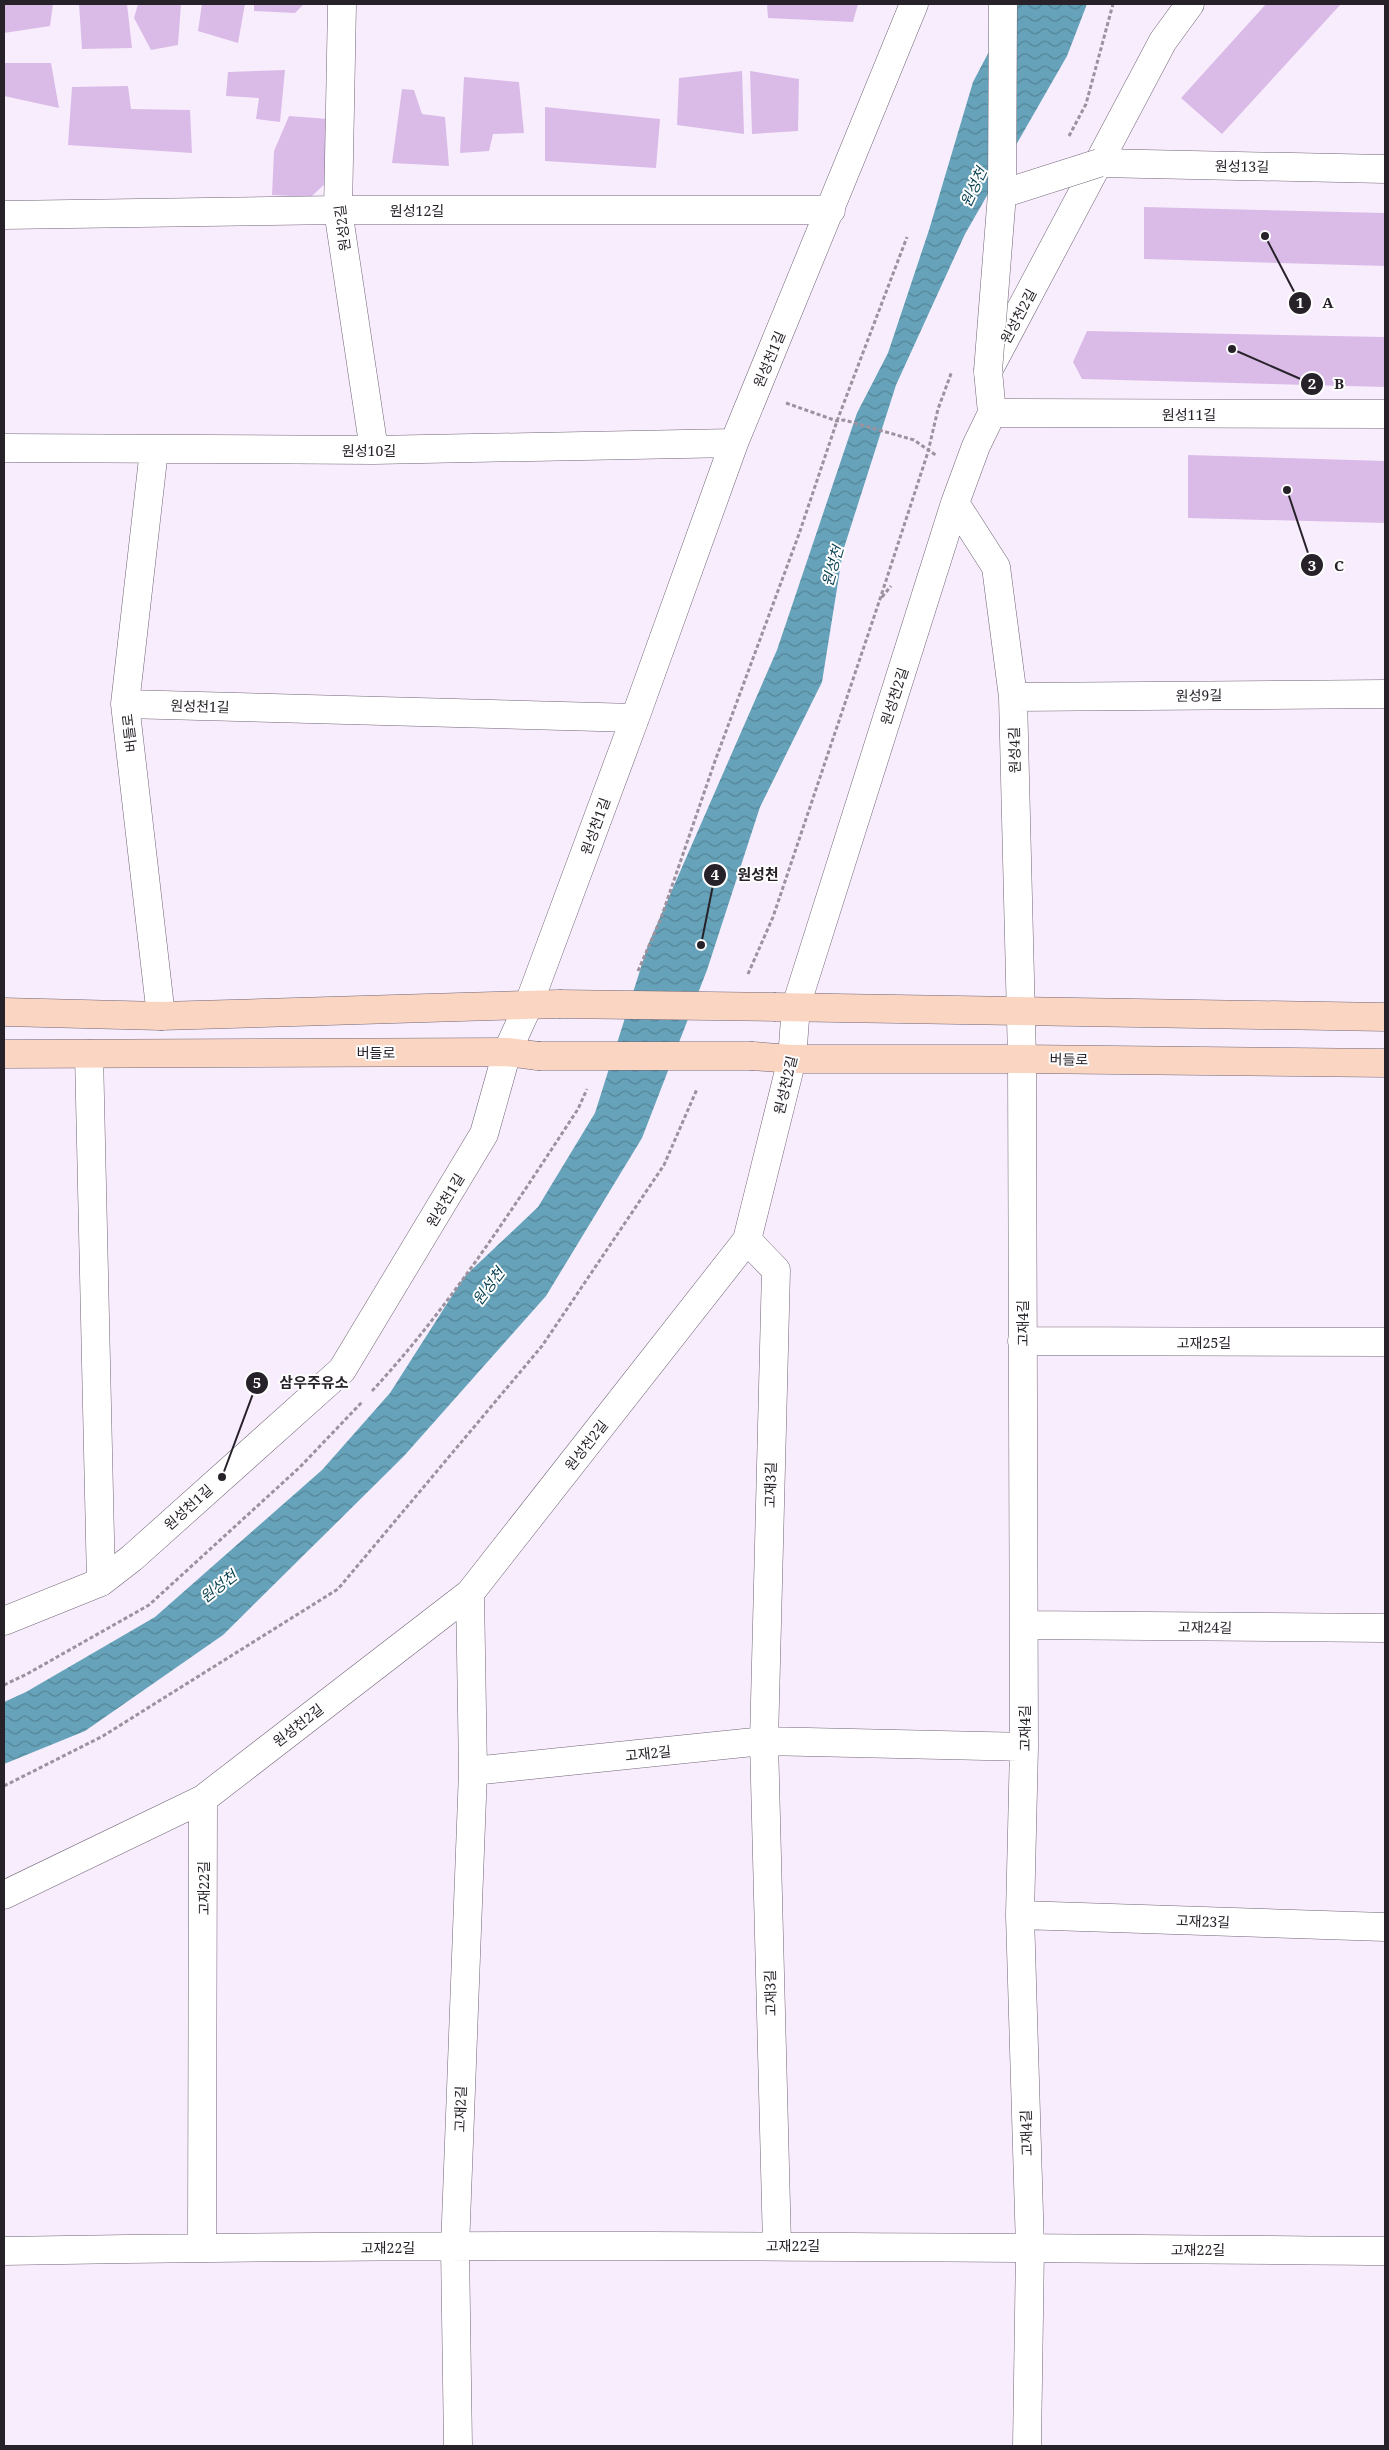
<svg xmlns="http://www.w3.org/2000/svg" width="1389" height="2450" font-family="'Noto Serif','Noto Sans KR',serif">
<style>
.water{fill:url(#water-waves)}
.building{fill:#dabbe8}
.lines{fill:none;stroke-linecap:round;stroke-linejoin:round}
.street-casing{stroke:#716577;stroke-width:29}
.secondary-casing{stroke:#716577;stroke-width:29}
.path{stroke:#9b929e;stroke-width:3;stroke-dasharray:4 2.5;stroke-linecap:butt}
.street{stroke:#fff;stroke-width:28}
.secondary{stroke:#fad6c2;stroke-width:28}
.street-bridge-casing{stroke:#716577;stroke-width:29;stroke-linecap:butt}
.secondary-bridge-casing{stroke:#716577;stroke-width:29;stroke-linecap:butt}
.street-bridge{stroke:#fff;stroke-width:28}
.secondary-bridge{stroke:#fad6c2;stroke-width:28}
.labels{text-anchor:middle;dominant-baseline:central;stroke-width:4;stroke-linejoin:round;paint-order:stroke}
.street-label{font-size:14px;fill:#272229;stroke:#fefefe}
.water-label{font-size:15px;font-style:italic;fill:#053e4f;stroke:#fefefe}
.leader{fill:none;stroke:#272229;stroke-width:2}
.callout-dot{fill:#272229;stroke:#fefefe;stroke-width:2}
.mark-label{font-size:15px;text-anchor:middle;font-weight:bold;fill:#fff}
.callout-label{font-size:15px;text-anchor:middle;font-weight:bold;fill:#272229;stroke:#fefefe;stroke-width:4;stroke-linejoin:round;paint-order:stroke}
</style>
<defs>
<pattern id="water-waves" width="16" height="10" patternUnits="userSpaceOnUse" patternTransform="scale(1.25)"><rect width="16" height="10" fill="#66a3ba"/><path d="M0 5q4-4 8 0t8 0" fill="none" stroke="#548497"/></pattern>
</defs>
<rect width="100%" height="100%" fill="#f8edfd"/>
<path class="water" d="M 1014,4 L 1087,4 L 1067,56 L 965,234 L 896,385 L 843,551 L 822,682 L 760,807 L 707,970 L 642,1138 L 546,1296 L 404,1456 L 223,1635 L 85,1731 L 4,1764 L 4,1702 L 26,1692 L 155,1617 L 322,1470 L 390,1393 L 464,1277 L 538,1207 L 595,1113 L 648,945 L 777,650 L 857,413 L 888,353 L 929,230 L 973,82 Z"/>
<path class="building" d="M 4,4 L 53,4 L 50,26 L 4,33 Z
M 79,4 L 127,4 L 132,48 L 82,49 Z
M 138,4 L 181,4 L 178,45 L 151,50 L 134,18 Z
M 202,4 L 245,4 L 238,43 L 198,31 Z
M 254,4 L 304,4 L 295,13 L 254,11 Z
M 767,4 L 858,4 L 853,22 L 768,18 Z
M 1266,4 L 1341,4 L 1222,134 L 1181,98 Z
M 4,63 L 51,63 L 59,108 L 4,96 Z
M 285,70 L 280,122 L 256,119 L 259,98 L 226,96 L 228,72 Z
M 742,71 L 744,134 L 677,125 L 679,78 Z
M 750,71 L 799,79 L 798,131 L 752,134 Z
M 464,77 L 519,82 L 524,133 L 493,134 L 489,151 L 460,153 Z
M 128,86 L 131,109 L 190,110 L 192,153 L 68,145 L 72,87 Z
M 402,89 L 414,90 L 422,114 L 445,117 L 449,166 L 392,163 Z
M 545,107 L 660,119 L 656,168 L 545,161 Z
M 289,116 L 328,119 L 329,180 L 311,197 L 272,195 L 274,151 Z
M 1144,207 L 1385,213 L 1385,266 L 1144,259 Z
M 1087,331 L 1385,337 L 1385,387 L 1082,379 L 1073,362 Z
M 1188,455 L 1385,461 L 1385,523 L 1188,518 Z"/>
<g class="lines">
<g class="street-casing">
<path id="street" d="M 342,4 L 338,210 L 374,450
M 1099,163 L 1385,169
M 4,215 L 338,210 L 831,210
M 992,413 L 1385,414
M 4,448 L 374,450 L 734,443
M 154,450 L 125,704 L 161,1016
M 955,503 L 996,567 L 1013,697 L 1022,1059 L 1024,1747 L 1020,1915 L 1030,2248 L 1027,2446
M 1013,697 L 1385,694
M 125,704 L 635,718
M 89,1054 L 101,1582
M 747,1240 L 776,1270 L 764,1741 L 777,2245
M 1022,1341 L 1385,1342
M 4,1621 L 101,1582 L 132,1558 L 342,1370 L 484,1134 L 507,1052 L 528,1006 L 635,718 L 734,443 L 914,4
M 1024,1625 L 1385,1628
M 473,1771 L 764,1741 L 1024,1747
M 4,1895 L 203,1799 L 470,1593 L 747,1240 L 792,1059 L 796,1006 L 955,503 L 976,446 L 992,413 L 988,371 L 1163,41 L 1190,4
M 1020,1915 L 1385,1927
M 202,2247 L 203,1799
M 4,2251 C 464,2242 925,2247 1385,2251
M 458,2446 L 455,2248 L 473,1771 L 470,1593"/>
</g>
<g class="secondary-casing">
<path id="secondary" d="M 776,1007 L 1385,1017
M 4,1012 L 161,1016 L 559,1004
M 4,1054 L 507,1052 L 538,1056
M 753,1056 L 792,1059 L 1022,1059 L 1385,1063"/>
</g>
<path class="path" d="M 1069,136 L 1086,104 L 1113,4
M 786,403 L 837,421 L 844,420 L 914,440 L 937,456
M 882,597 L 891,586
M 638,971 L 661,918 L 715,761 L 799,534 L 837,421 L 907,237
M 748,974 L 773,917 L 880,599 L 928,452 L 938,409 L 952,371
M 372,1391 C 450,1307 515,1205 578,1109 L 587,1089
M 4,1685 L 27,1674 L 149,1605 L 300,1467 L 363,1401
M 4,1786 L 103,1736 L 338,1589 L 542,1346 L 664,1165 L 697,1089"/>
<use href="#street" class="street"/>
<use href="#secondary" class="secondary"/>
<g class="street-bridge-casing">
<path id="street-bridge" d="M 1002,194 L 1099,163
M 988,371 L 1002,194 L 1003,4"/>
</g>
<g class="secondary-bridge-casing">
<path id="secondary-bridge" d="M 559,1004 L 776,1007
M 538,1056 L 753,1056"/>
</g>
<use href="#street-bridge" class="street-bridge"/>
<use href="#secondary-bridge" class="secondary-bridge"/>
</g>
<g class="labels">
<g class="street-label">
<text transform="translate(1242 166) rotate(1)">원성13길</text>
<text x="417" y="210">원성12길</text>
<text transform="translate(342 228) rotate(-97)">원성2길</text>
<text transform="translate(1018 316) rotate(-62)">원성천2길</text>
<text transform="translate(769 359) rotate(-67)">원성천1길</text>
<text x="1189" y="414">원성11길</text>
<text x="369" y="450">원성10길</text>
<text transform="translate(1199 695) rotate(-1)">원성9길</text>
<text transform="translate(894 696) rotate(-72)">원성천2길</text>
<text transform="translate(200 706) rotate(2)">원성천1길</text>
<text transform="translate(129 733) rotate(-97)">버들로</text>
<text transform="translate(1014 750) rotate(-91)">원성4길</text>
<text transform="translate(595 826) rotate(-70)">원성천1길</text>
<text x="376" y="1052">버들로</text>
<text transform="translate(1069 1059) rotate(1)">버들로</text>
<text transform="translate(785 1085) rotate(-77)">원성천2길</text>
<text transform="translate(445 1200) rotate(-59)">원성천1길</text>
<text transform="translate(1022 1323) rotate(-90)">고재4길</text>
<text x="1204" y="1342">고재25길</text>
<text transform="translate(586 1445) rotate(-52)">원성천2길</text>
<text transform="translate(770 1485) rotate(-89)">고재3길</text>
<text transform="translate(188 1507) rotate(-42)">원성천1길</text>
<text transform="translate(1205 1627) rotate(1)">고재24길</text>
<text transform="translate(298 1725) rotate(-38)">원성천2길</text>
<text transform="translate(1024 1728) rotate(-90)">고재4길</text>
<text transform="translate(648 1753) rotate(-6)">고재2길</text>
<text transform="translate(203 1888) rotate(-90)">고재22길</text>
<text transform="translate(1203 1921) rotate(2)">고재23길</text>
<text transform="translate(770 1993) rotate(-91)">고재3길</text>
<text transform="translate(460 2109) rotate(-88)">고재2길</text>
<text transform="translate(1026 2133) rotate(-92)">고재4길</text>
<text x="793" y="2245">고재22길</text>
<text x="388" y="2247">고재22길</text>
<text x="1198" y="2249">고재22길</text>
</g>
<g class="water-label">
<text transform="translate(973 187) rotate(-65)">원성천</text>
<text transform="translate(832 566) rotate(-74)">원성천</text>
<text transform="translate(488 1286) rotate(-53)">원성천</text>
<text transform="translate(218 1586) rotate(-38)">원성천</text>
</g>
</g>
<path class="leader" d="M1265 236L1300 303M1232 349L1312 384M1287 490L1312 565M701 945L715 875M222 1477L257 1383"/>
<g class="callout-dot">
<circle cx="1265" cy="236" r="5"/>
<circle cx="1232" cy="349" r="5"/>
<circle cx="1287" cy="490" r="5"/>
<circle cx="701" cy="945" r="5"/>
<circle cx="222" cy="1477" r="5"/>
<circle cx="1300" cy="303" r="12"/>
<circle cx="1312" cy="384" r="12"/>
<circle cx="1312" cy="565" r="12"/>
<circle cx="715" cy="875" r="12"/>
<circle cx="257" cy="1383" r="12"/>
</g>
<g class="mark-label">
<text x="1300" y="308">1</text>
<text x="1312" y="389">2</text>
<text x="1312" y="571">3</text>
<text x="715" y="880">4</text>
<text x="257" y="1388">5</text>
</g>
<g class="callout-label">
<text x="1328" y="308">A</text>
<text x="1339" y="389">B</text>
<text x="1339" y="571">C</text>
<text x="758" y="880">원성천</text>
<text x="314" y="1388">삼우주유소</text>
</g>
<rect width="1389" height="2450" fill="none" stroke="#272229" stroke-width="10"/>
</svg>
